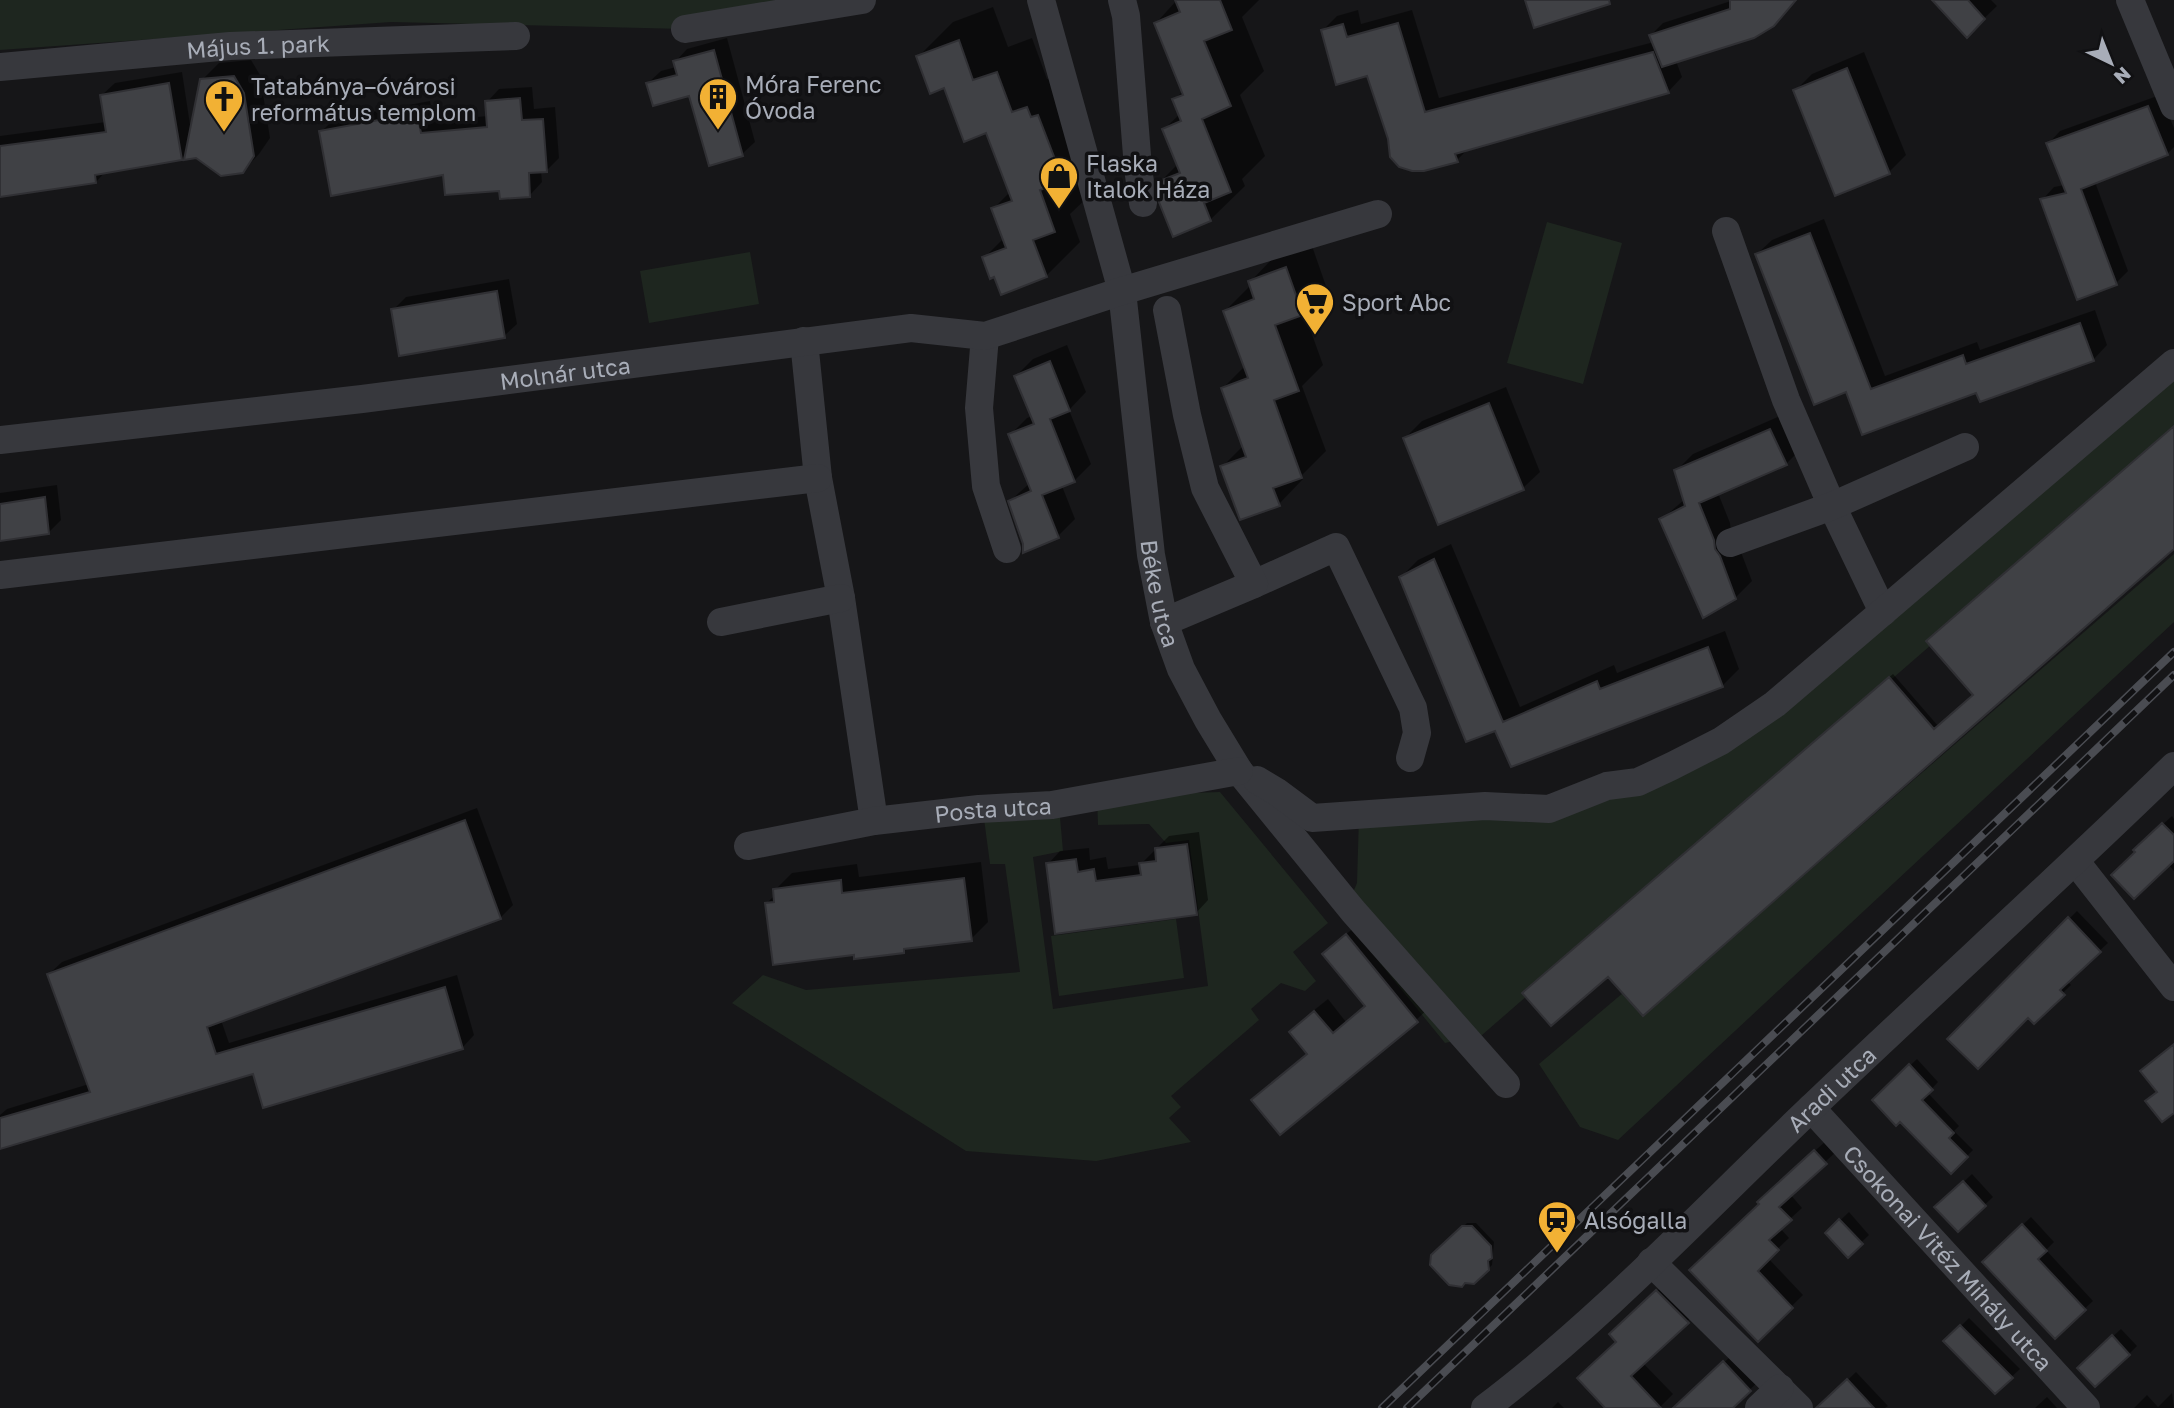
<svg xmlns="http://www.w3.org/2000/svg" width="2174" height="1408" font-family="'Golos Text',sans-serif">
<style>
.green{fill:#1e261f}
.shadow{fill:#0007}
.building{fill:#404145;stroke:#303034;stroke-width:2}
.lines{fill:none;stroke-linecap:round;stroke-linejoin:round}
.street{stroke:#37383d;stroke-width:28}
.rail-casing{stroke:#4a4c52;stroke-width:8}
.rail{stroke:#111113;stroke-width:5;stroke-dasharray:16;stroke-linecap:butt}
.labels{text-anchor:middle;dominant-baseline:central;stroke-width:7;stroke-linejoin:round;paint-order:stroke}
.street-label{font-size:23px;fill:#a8adb8;stroke:#111113}
.poi-label{font-size:23px;fill:#a8adb8;stroke:#111113;text-anchor:start}
</style>
<rect width="100%" height="100%" fill="#161618"/>
<path class="green" d="M 0,0 L 804,0 L 685,29 L 391,22 L 0,50 Z
M 1547,222 L 1622,243 L 1583,384 L 1507,363 Z
M 750,252 L 759,304 L 649,323 L 640,271 Z
M 2174,352 L 2174,434 L 1482,1035 L 1445,1043 L 1348,924 L 1349,902 L 1357,883 L 1359,816 L 1485,806 L 1607,786 L 1775,704 Z
M 2174,554 L 2174,622 L 1618,1140 L 1580,1127 L 1539,1064 L 1643,976 L 1666,995 Z
M 1220,792 L 1328,923 L 1293,952 L 1316,981 L 1305,991 L 1281,983 L 1251,1009 L 1259,1020 L 1171,1096 L 1181,1107 L 1169,1118 L 1191,1142 L 1096,1161 L 966,1151 L 732,1003 L 763,975 L 806,990 L 1020,972 L 1005,864 L 990,864 L 983,811 L 1059,806 L 1063,851 L 1033,857 L 1053,1009 L 1208,986 L 1189,840 L 1166,843 L 1149,824 L 1098,825 L 1097,796 Z
M 1176,919 L 1184,978 L 1059,996 L 1051,936 Z"/>
<path class="shadow" d="M 1177,0 L 1259,0 L 1242,17 L 1264,71 L 1240,95 L 1265,156 L 1242,179 L 1245,186 L 1210,220 L 1159,183 L 1178,164 L 1164,129 L 1180,114 L 1174,100 L 1183,91 L 1156,23 Z
M 1734,0 L 1796,0 L 1773,24 L 1676,61 L 1682,77 L 1668,92 L 1469,148 L 1457,160 L 1424,169 L 1390,139 L 1369,74 L 1323,30 L 1337,16 L 1358,10 L 1361,24 L 1412,10 L 1439,98 L 1654,42 L 1651,35 L 1663,23 Z
M 1935,0 L 1991,0 L 1997,6 L 1967,35 Z
M 993,7 L 1008,47 L 1032,38 L 1047,79 L 1061,74 L 1089,196 L 1070,214 L 1080,242 L 1046,276 L 995,275 L 984,258 L 1004,238 L 993,209 L 1010,192 L 987,131 L 918,57 L 953,22 Z
M 727,38 L 755,142 L 742,154 L 691,94 L 648,83 L 661,71 L 676,67 L 675,62 L 687,49 Z
M 1864,52 L 1906,155 L 1889,172 L 1795,91 L 1812,74 Z
M 251,60 L 260,75 L 270,138 L 259,154 L 242,172 L 187,153 L 181,159 L 106,171 L 96,182 L 0,195 L 0,136 L 106,122 L 102,95 L 115,83 L 182,72 L 191,131 L 202,80 L 219,63 Z
M 532,87 L 534,109 L 555,107 L 559,158 L 547,170 L 541,171 L 542,182 L 530,195 L 445,173 L 321,132 L 334,119 L 430,101 L 433,121 L 488,116 L 487,102 L 499,89 Z
M 2160,95 L 2174,128 L 2174,147 L 2167,154 L 2095,182 L 2128,271 L 2116,283 L 2042,200 L 2054,187 L 2065,185 L 2048,144 L 2060,131 Z
M 1824,219 L 1885,376 L 1977,342 L 1980,350 L 2095,310 L 2107,345 L 2093,360 L 1977,391 L 1847,390 L 1757,254 L 1772,240 Z
M 1311,243 L 1327,289 L 1304,312 L 1323,365 L 1302,386 L 1326,451 L 1302,475 L 1303,479 L 1279,504 L 1222,467 L 1243,446 L 1223,388 L 1245,366 L 1225,311 L 1251,285 L 1250,282 L 1274,257 Z
M 509,279 L 517,324 L 504,336 L 393,310 L 406,297 Z
M 1067,345 L 1086,392 L 1069,410 L 1091,464 L 1074,481 L 1062,486 L 1075,519 L 1058,536 L 1025,550 L 1010,501 L 1030,483 L 1010,435 L 1027,418 L 1033,416 L 1016,376 L 1033,359 Z
M 1506,387 L 1540,472 L 1523,488 L 1405,438 L 1422,421 Z
M 1787,413 L 1803,447 L 1786,464 L 1718,493 L 1730,523 L 1731,532 L 1736,539 L 1752,581 L 1735,598 L 1662,519 L 1685,499 L 1676,471 L 1693,454 Z
M 2174,427 L 2174,548 L 1643,1014 L 1609,974 L 1528,990 L 1893,674 L 1939,727 L 1975,695 Z
M 57,485 L 61,520 L 49,532 L 0,539 L 0,493 Z
M 1451,544 L 1520,707 L 1614,665 L 1617,673 L 1725,631 L 1739,669 L 1722,686 L 1496,729 L 1401,577 L 1418,560 Z
M 477,808 L 513,905 L 500,918 L 221,1020 L 229,1043 L 457,975 L 474,1035 L 462,1048 L 254,1072 L 0,1141 L 0,1115 L 7,1109 L 89,1084 L 49,974 L 62,962 Z
M 2172,816 L 2174,819 L 2174,871 L 2168,864 L 2135,850 Z
M 1199,832 L 1208,900 L 1196,913 L 1057,932 L 1048,864 L 1060,851 L 1089,848 L 1090,860 L 1106,857 L 1108,869 L 1140,865 L 1169,836 Z
M 981,862 L 988,922 L 971,939 L 909,946 L 904,952 L 855,953 L 767,903 L 775,895 L 775,890 L 792,873 L 857,864 L 859,877 Z
M 2077,911 L 2108,943 L 2067,981 L 2071,985 L 2034,1021 L 2029,1016 L 1949,1039 Z
M 1359,923 L 1429,1008 L 1416,1020 L 1308,1053 L 1291,1032 L 1303,1019 L 1328,999 L 1346,1022 L 1366,1005 L 1324,954 Z
M 1917,1059 L 1938,1082 L 1928,1093 L 1959,1126 L 1954,1131 L 1973,1150 L 1951,1172 L 1900,1119 L 1874,1100 Z
M 1827,1140 L 1837,1151 L 1790,1194 L 1802,1208 L 1780,1228 L 1789,1238 L 1768,1258 L 1803,1295 L 1758,1339 L 1692,1270 L 1761,1203 L 1771,1190 Z
M 1972,1174 L 1993,1197 L 1958,1230 L 1937,1207 Z
M 1849,1212 L 1869,1235 L 1848,1255 L 1827,1233 Z
M 2031,1217 L 2054,1242 L 2046,1250 L 2093,1301 L 2055,1336 L 1984,1262 Z
M 1467,1223 L 1476,1223 L 1494,1242 L 1492,1265 L 1488,1269 L 1433,1256 Z
M 1670,1279 L 1700,1309 L 1643,1363 L 1673,1394 L 1659,1408 L 1607,1408 L 1618,1341 L 1624,1322 Z
M 1969,1318 L 2020,1369 L 1995,1392 L 1946,1341 Z
M 2121,1329 L 2137,1346 L 2129,1354 L 2087,1360 Z
M 1732,1355 L 1758,1382 L 1730,1408 L 1690,1408 L 1683,1401 Z
M 1856,1372 L 1888,1406 L 1885,1408 L 1833,1408 L 1826,1401 Z
M 2172,1393 L 2174,1408 L 2134,1408 L 2147,1395 L 2158,1407 Z
M 2047,1397 L 2057,1408 L 2035,1408 Z
M 1558,1402 L 1564,1408 L 1552,1408 Z"/>
<path class="building" d="M 1175,0 L 1220,0 L 1232,30 L 1204,41 L 1231,106 L 1202,119 L 1231,192 L 1204,203 L 1211,221 L 1173,237 L 1159,202 L 1157,182 L 1180,173 L 1162,129 L 1181,121 L 1172,99 L 1183,95 L 1154,23 L 1180,12 Z
M 1525,0 L 1609,0 L 1610,4 L 1534,28 Z
M 1730,0 L 1796,0 L 1774,26 L 1754,38 L 1662,67 L 1649,35 L 1730,9 Z
M 1932,0 L 1968,0 L 1985,19 L 1967,38 Z
M 1398,23 L 1425,112 L 1653,52 L 1669,93 L 1455,154 L 1458,162 L 1424,171 L 1412,171 L 1399,167 L 1390,157 L 1388,139 L 1367,76 L 1336,85 L 1321,30 L 1343,24 L 1347,37 Z
M 959,40 L 973,80 L 997,72 L 1012,112 L 1027,107 L 1031,117 L 1038,115 L 1058,167 L 1051,170 L 1056,184 L 1040,190 L 1055,232 L 1033,240 L 1047,277 L 1001,295 L 994,277 L 990,279 L 982,257 L 1006,248 L 991,208 L 1012,201 L 986,133 L 964,142 L 944,88 L 930,94 L 916,56 Z
M 714,50 L 743,156 L 709,166 L 689,96 L 653,106 L 646,83 L 677,75 L 673,61 Z
M 1847,68 L 1890,174 L 1835,196 L 1793,90 Z
M 234,76 L 244,93 L 254,156 L 243,173 L 221,176 L 196,158 L 184,160 L 200,79 Z
M 169,83 L 182,160 L 95,175 L 96,183 L 0,197 L 0,146 L 106,132 L 100,95 Z
M 520,98 L 522,120 L 543,119 L 547,172 L 529,173 L 530,197 L 500,199 L 499,191 L 445,195 L 443,175 L 331,196 L 319,131 L 417,113 L 421,133 L 487,127 L 485,101 Z
M 2148,106 L 2168,155 L 2081,189 L 2117,285 L 2077,300 L 2040,199 L 2066,193 L 2046,143 Z
M 1810,233 L 1871,389 L 1963,355 L 1966,364 L 2080,323 L 2094,361 L 1980,402 L 1976,393 L 1862,435 L 1846,392 L 1814,405 L 1755,254 Z
M 1286,267 L 1303,315 L 1275,325 L 1299,391 L 1274,400 L 1302,478 L 1273,488 L 1280,506 L 1240,520 L 1220,466 L 1246,457 L 1221,388 L 1248,378 L 1223,311 L 1254,299 L 1248,281 Z
M 497,291 L 505,338 L 399,356 L 391,309 Z
M 1050,361 L 1070,411 L 1050,419 L 1075,482 L 1042,495 L 1059,538 L 1023,553 L 1023,544 L 1008,501 L 1031,491 L 1008,434 L 1034,424 L 1014,376 Z
M 1489,403 L 1524,490 L 1438,525 L 1403,438 Z
M 2174,426 L 2174,549 L 1643,1016 L 1608,977 L 1551,1026 L 1522,993 L 1889,677 L 1934,729 L 1973,695 L 1926,641 Z
M 1770,429 L 1787,465 L 1699,503 L 1714,540 L 1715,549 L 1720,556 L 1736,599 L 1703,618 L 1659,519 L 1685,506 L 1674,470 Z
M 45,497 L 49,534 L 0,541 L 0,504 Z
M 1434,559 L 1503,722 L 1597,681 L 1600,689 L 1708,647 L 1723,687 L 1511,767 L 1495,731 L 1466,742 L 1399,577 Z
M 465,820 L 501,919 L 207,1027 L 216,1054 L 445,987 L 463,1049 L 263,1108 L 253,1074 L 0,1149 L 0,1118 L 90,1092 L 47,974 Z
M 2162,823 L 2174,835 L 2174,861 L 2134,899 L 2111,875 L 2135,852 L 2133,850 Z
M 1187,844 L 1197,915 L 1055,934 L 1046,863 L 1076,859 L 1078,872 L 1094,869 L 1096,881 L 1141,875 L 1139,863 L 1156,861 L 1155,848 Z
M 964,878 L 972,941 L 904,949 L 904,953 L 854,959 L 854,955 L 773,965 L 765,903 L 774,902 L 773,889 L 841,880 L 842,893 Z
M 2068,917 L 2101,952 L 2060,990 L 2065,995 L 2034,1024 L 2028,1018 L 1978,1069 L 1947,1039 Z
M 1346,934 L 1418,1022 L 1280,1135 L 1251,1100 L 1307,1054 L 1289,1032 L 1314,1011 L 1333,1033 L 1365,1006 L 1322,954 Z
M 2174,1044 L 2174,1113 L 2162,1122 L 2145,1101 L 2157,1092 L 2140,1071 Z
M 1909,1064 L 1933,1090 L 1922,1100 L 1954,1133 L 1949,1138 L 1968,1157 L 1951,1174 L 1900,1122 L 1896,1126 L 1872,1100 Z
M 1814,1150 L 1827,1164 L 1779,1207 L 1792,1220 L 1769,1240 L 1779,1250 L 1758,1271 L 1793,1308 L 1758,1342 L 1689,1270 L 1759,1204 L 1757,1202 Z
M 1963,1181 L 1986,1206 L 1958,1232 L 1934,1207 Z
M 1839,1219 L 1863,1244 L 1848,1258 L 1825,1233 Z
M 2022,1224 L 2047,1251 L 2038,1259 L 2086,1310 L 2055,1339 L 1982,1262 Z
M 1462,1226 L 1472,1226 L 1491,1246 L 1492,1258 L 1488,1261 L 1489,1270 L 1474,1284 L 1465,1283 L 1462,1287 L 1449,1285 L 1430,1265 L 1431,1255 Z
M 1656,1290 L 1689,1323 L 1631,1376 L 1661,1408 L 1605,1408 L 1577,1378 L 1616,1342 L 1609,1334 Z
M 1960,1325 L 2013,1378 L 1995,1394 L 1943,1341 Z
M 2112,1335 L 2130,1355 L 2095,1387 L 2077,1368 Z
M 1723,1361 L 1751,1391 L 1733,1408 L 1673,1408 Z
M 1847,1379 L 1874,1408 L 1816,1408 Z"/>
<g class="lines">
<g class="street">
<path id="s1" d="M 1041,0 L 1122,291 L 1151,555 L 1164,622 L 1181,669 L 1208,720 L 1239,771 L 1353,911 L 1506,1084"/>
<path d="M 1122,0 L 1126,16 L 1138,168 L 1143,203"/>
<path d="M 2130,0 L 2174,106"/>
<path d="M 685,29 L 862,0"/>
<path id="s2" d="M 0,67 L 230,46 L 516,36"/>
<path d="M 1726,231 L 1786,400 L 1832,506 L 1883,612"/>
<path d="M 985,336 L 979,408 L 986,486 L 1007,549"/>
<path d="M 804,341 L 818,478 L 841,598 L 874,821"/>
<path id="s3" d="M 0,440 L 362,399 L 911,328 L 985,336 L 1122,291 L 1378,214"/>
<path d="M 1730,543 L 1832,506 L 1965,447"/>
<path d="M 0,575 L 818,478"/>
<path d="M 1254,584 L 1336,547 L 1413,708 L 1417,733 L 1410,758"/>
<path d="M 721,622 L 841,598"/>
<path d="M 1164,622 L 1254,584 L 1205,488 L 1187,415 L 1167,310"/>
<path d="M 1257,780 L 1277,792 L 1312,818 L 1485,806 L 1549,809 L 1607,786 L 1638,782 L 1672,766 L 1721,741 L 1775,704 L 2174,363"/>
<path id="s4" d="M 748,846 L 874,821 L 979,809 L 1052,805 L 1239,771"/>
<path d="M 2076,862 L 2174,987"/>
<path id="s5" d="M 1811,1108 L 2086,1408"/>
<path d="M 1651,1262 L 1799,1408"/>
<path id="s6" d="M 1485,1408 C 1600,1321 1704,1210 1808,1111 C 1929,995 2054,883 2174,766"/>
<path d="M 1759,1408 L 1780,1388"/>
</g>
<g class="rail-casing">
<path id="rail" d="M 1382,1408 L 2174,652
M 1407,1408 L 2174,675"/>
</g>
<use href="#rail" class="rail"/>
</g>
<defs>
<g id="building-pin" transform="scale(2.0125)"><path d="M0 17L-7.5 6A9.5 9.5 0 1 1 7.5 6Z" fill="#f2b134" stroke="#111113"/><path d="M-4-6H4V6H1V3H-1V6H-4ZM-2.5-4.3h1.7v1.8h-1.7ZM.8-4.3h1.7v1.8H.8ZM-2.5-1h1.7V.8h-1.7ZM.8-1h1.7V.8H.8Z" fill="#111"/></g>
<g id="church-pin" transform="scale(2.0125)"><path d="M0 17L-7.5 6A9.5 9.5 0 1 1 7.5 6Z" fill="#f2b134" stroke="#111113"/><path d="M-1.2-6h2.4v3.5h3.3v2.4h-3.3V6h-2.4V-.1h-3.3v-2.4h3.3Z" fill="#111"/></g>
<g id="shop-pin" transform="scale(2.0125)"><path d="M0 17L-7.5 6A9.5 9.5 0 1 1 7.5 6Z" fill="#f2b134" stroke="#111113"/><path d="M-5-2.5h2.3a2.7 3.5 0 0 1 5.4 0H5L5.5 6h-11ZM-1.5-2.5h3a1.5 2.3 0 0 0-3 0Z" fill="#111"/></g>
<g id="supermarket-pin" transform="scale(2.0125)"><path d="M0 17L-7.5 6A9.5 9.5 0 1 1 7.5 6Z" fill="#f2b134" stroke="#111113"/><path d="M-6-5.5h2.5l.6 2H6L4.5 2H-2.5L-4.4-4H-6ZM-1.5 3.2a1.3 1.3 0 1 0 .1 0ZM3 3.2a1.3 1.3 0 1 0 .1 0Z" fill="#111"/></g>
<g id="station-pin" transform="scale(2.0125)"><path d="M0 17L-7.5 6A9.5 9.5 0 1 1 7.5 6Z" fill="#f2b134" stroke="#111113"/><path d="M-3-6H3Q5-6 5-4V2Q5 4 3 4L4.5 6H3L1.5 4h-3L-3 6H-4.5L-3 4Q-5 4-5 2V-4Q-5-6-3-6ZM-3.5-4v3h7v-3ZM-3.5 1v1.5H-2V1ZM2 1v1.5H3.5V1Z" fill="#111"/></g>
</defs>
<g fill-rule="evenodd">
<use href="#building-pin" x="718" y="97"/>
<use href="#church-pin" x="224" y="99"/>
<use href="#shop-pin" x="1059" y="176"/>
<use href="#supermarket-pin" x="1315" y="302"/>
<use href="#station-pin" x="1557" y="1220"/>
</g>
<g class="labels">
<g class="street-label">
<text stroke="none"><textPath href="#s2" startOffset="259">Május 1. park</textPath></text>
<text stroke="none"><textPath href="#s3" startOffset="569">Molnár utca</textPath></text>
<text stroke="none"><textPath href="#s1" startOffset="607">Béke utca</textPath></text>
<text stroke="none"><textPath href="#s4" startOffset="248">Posta utca</textPath></text>
<text stroke="none"><textPath href="#s6" startOffset="471">Aradi utca</textPath></text>
<text stroke="none"><textPath href="#s5" startOffset="203">Csokonai Vitéz Mihály utca</textPath></text>
</g>
<g class="poi-label">
<text x="745" y="84">Móra Ferenc<tspan x="745" dy="26">Óvoda</tspan></text>
<text x="251" y="86">Tatabánya–óvárosi<tspan x="251" dy="26">református templom</tspan></text>
<text x="1086" y="163">Flaska<tspan x="1086" dy="26">Italok Háza</tspan></text>
<text x="1342" y="302">Sport Abc</text>
<text x="1584" y="1220">Alsógalla</text>
</g>
</g>
<g transform="translate(2111 63) rotate(137)" stroke="#111113" stroke-width="5" paint-order="stroke">
<path d="M0-5L12 26L0 18L-12 26Z" fill="#a8adb8"/>
<text y="-10" font-size="19" font-weight="bold" text-anchor="middle" fill="#a8adb8">N</text>
</g>
</svg>
